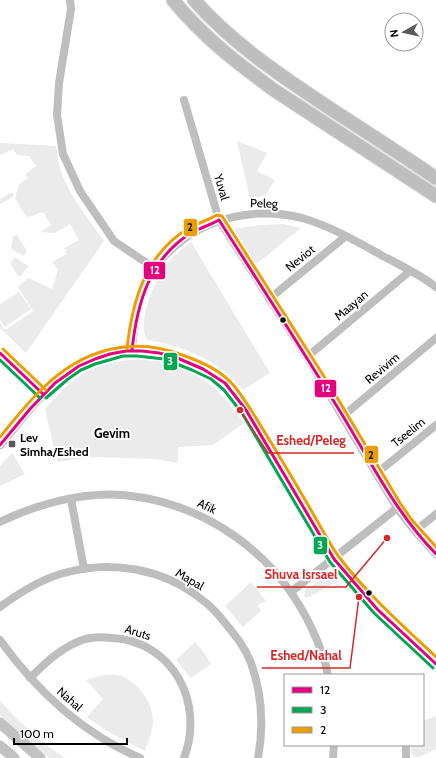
<svg xmlns="http://www.w3.org/2000/svg" width="436" height="758" font-family="Cabin,sans-serif">
<style>
.green{fill:#ebebeb}
.lines{fill:none;stroke-linecap:round;stroke-linejoin:round}
.trunk-casing{stroke:#dbdbdb;stroke-width:15}
.minor{stroke:#bebebe;stroke-width:8}
.tertiary{stroke:#bebebe;stroke-width:9}
.secondary{stroke:#c2c2c2;stroke-width:11}
.trunk{stroke:#bebebe;stroke-width:13}
.bus-1-casing{stroke:#fff;stroke-width:6}
.bus-2-casing{stroke:#fff;stroke-width:6}
.bus-3-casing{stroke:#fff;stroke-width:6}
.bus-1{stroke:#e5007d;stroke-width:3}
.bus-2{stroke:#00a651;stroke-width:3}
.bus-3{stroke:#eb9e00;stroke-width:3}
.bus-dot{fill:#000;stroke:#fff;stroke-width:1.5}
.poi-dot{fill:#595959;stroke:#fff;stroke-width:1.5}
.labels{text-anchor:middle;dominant-baseline:central;stroke-width:4;stroke-linejoin:round;paint-order:stroke}
.street-label{font-size:12px;fill:#000;stroke:#fff}
.poi-label{font-size:12px;font-weight:bold;fill:#000;stroke:#fff;text-anchor:start}
.neighbourhood-label{font-size:13px;font-weight:bold;fill:#000;stroke:#fff}
.leader{fill:none;stroke:#d62828;stroke-width:1.5}
.callout-dot{fill:#d62828;stroke:#fff;stroke-width:1.5}
.callout-label{font-size:13px;text-anchor:middle;font-weight:bold;fill:#d62828;stroke:#fff;stroke-width:4;stroke-linejoin:round;paint-order:stroke}
.line-badge{stroke:#fff;stroke-width:1.5}
.badge-label{font-size:11px;text-anchor:middle;font-weight:bold;fill:#fff}
.pale-badge-label{font-size:11px;text-anchor:middle;font-weight:bold;fill:#111}
</style>
<rect width="100%" height="100%" fill="#fff"/>
<path class="green" d="M 237,141 L 267,153 L 257,171 L 275,180 L 266,195 L 250,199 Z
M 0,143 L 56,146 C 57,152 58,159 59,165 C 67,193 87,217 104,241 L 26,353 L 0,328 L 0,323 L 4,329 L 7,329 L 33,311 L 18,287 L 28,278 L 52,289 L 58,270 L 52,262 L 67,254 L 64,248 L 79,240 L 70,224 L 55,233 L 40,232 L 51,225 L 43,212 L 28,217 L 22,211 L 15,198 L 19,184 L 28,178 L 25,174 L 36,166 L 29,156 L 17,155 L 13,149 L 0,155 Z
M 10,193 L 14,194 L 13,197 L 0,204 L 0,199 Z
M 283,224 L 301,228 L 255,265 L 232,229 L 262,225 Z
M 17,235 L 27,251 L 24,256 L 11,249 L 13,236 Z
M 191,242 L 270,373 L 243,390 C 223,364 191,349 159,342 C 155,341 151,341 147,340 C 136,323 155,280 166,265 C 173,256 182,249 191,242 Z
M 15,257 L 28,266 L 21,276 L 18,276 L 10,263 Z
M 19,292 L 31,309 L 5,327 L 0,320 L 0,304 Z
M 143,359 C 192,364 216,383 244,423 L 213,445 L 178,447 L 178,463 L 154,459 L 93,457 L 57,462 L 45,409 C 55,398 65,386 77,378 C 96,364 119,360 143,359 Z
M 12,453 L 25,474 L 0,486 L 0,466 Z
M 329,574 L 336,575 L 340,580 L 307,598 L 304,596 L 306,589 Z
M 251,582 L 266,601 L 258,605 L 261,611 L 243,627 L 225,606 Z
M 195,642 L 203,651 L 211,664 L 191,678 L 176,660 Z
M 104,675 C 110,675 116,674 122,676 C 139,683 153,703 153,721 C 153,730 148,742 145,751 L 107,731 L 87,717 L 103,699 L 86,680 Z
M 0,701 C 18,721 43,744 65,758 L 49,758 L 21,734 L 0,715 Z
M 436,716 L 436,749 L 419,757 L 414,757 L 411,753 L 411,745 L 423,745 L 423,721 Z"/>
<g class="lines">
<g class="trunk-casing">
<path id="trunk" d="M 173,0 C 202,36 237,63 274,90 L 436,196
M 194,0 C 234,45 284,78 334,111 C 368,133 402,155 436,178"/>
</g>
<path class="minor" d="M 70,0 L 71,9 L 59,83 L 57,115 L 63,154 L 80,191 L 114,241 L 154,268
M 184,100 L 219,220 L 307,357 L 397,508 L 415,531 L 436,554
M 269,299 L 346,236
M 132,350 C 134,322 139,293 154,269 C 157,263 163,258 168,253 C 201,218 255,206 302,218 C 330,226 356,241 381,255 C 400,265 419,274 436,287
M 307,357 L 410,271
M 343,416 L 436,338
M 377,473 L 436,425
M 71,499 L 84,569
M 0,522 C 37,504 82,492 123,495 C 207,503 277,554 312,629 C 319,644 325,659 328,675
M 415,531 L 436,514
M 291,592 L 397,508
M 0,607 C 19,593 41,579 64,573 C 110,560 163,568 201,599 C 210,605 218,614 225,623 C 235,635 245,647 251,663 C 262,694 264,726 258,758
M 0,640 C 36,690 82,733 140,758
M 30,678 C 46,662 63,646 85,639 C 93,637 103,637 112,638 C 173,641 205,703 184,758
M 406,745 L 406,758
M 333,758 L 334,745"/>
<path class="tertiary" d="M 0,353 L 43,394
M 0,445 C 20,421 38,395 64,376 C 104,347 147,343 192,364 C 202,368 212,373 221,380 C 231,388 238,400 246,410 L 334,559 L 377,609 L 436,664"/>
<path class="secondary" d="M 0,723 L 40,758
M 0,746 L 14,758"/>
<use href="#trunk" class="trunk"/>
<g class="bus-1-casing">
<path id="bus-1" d="M 219,220 C 260,284 301,348 341,413 C 371,462 395,512 436,554
M 132,350 C 137,304 149,259 191,233 C 200,228 210,225 219,220
M 0,353 L 43,394
M 0,445 L 30,409 L 55,383 L 79,366 L 95,359 L 110,354 L 126,351 L 142,351 L 159,353 L 175,357 L 203,369 L 225,383 L 246,410 L 334,559 L 377,609 L 436,664"/>
</g>
<g class="bus-2-casing">
<path id="bus-2" d="M 0,360 L 40,398
M 46,398 L 68,379 L 81,370 L 95,364 L 123,356 L 137,356 L 164,359 L 192,370 L 211,379 L 224,390 L 242,413 L 330,562 L 374,613 L 433,668"/>
</g>
<g class="bus-3-casing">
<path id="bus-3" d="M 3,349 L 46,390
M 127,349 C 132,302 145,254 189,228 C 198,223 208,220 217,215 L 222,216 L 332,389 L 400,503 L 412,520 L 436,547
M 0,437 C 14,420 27,403 43,388 C 83,349 133,335 185,356 C 204,363 222,371 235,387 C 249,405 260,425 272,444 C 287,469 302,494 316,519 C 324,532 330,545 339,557 C 367,594 402,625 436,657"/>
</g>
<use href="#bus-1" class="bus-1"/>
<use href="#bus-2" class="bus-2"/>
<use href="#bus-3" class="bus-3"/>
</g>
<g class="bus-dot">
<circle cx="283" cy="320" r="3.5"/>
<circle cx="369" cy="593" r="3.5"/>
</g>
<rect class="poi-dot" x="8" y="440" width="8" height="8" rx="2"/>
<g class="labels">
<g class="street-label">
<text transform="translate(222 187) rotate(74)">Yuval</text>
<text transform="translate(264 203) rotate(1)">Peleg</text>
<text transform="translate(300 258) rotate(-39)">Neviot</text>
<text transform="translate(351 305) rotate(-40)">Maayan</text>
<text transform="translate(382 368) rotate(-40)">Revivim</text>
<text transform="translate(408 432) rotate(-39)">Tseelim</text>
<text transform="translate(207 506) rotate(25)">Afik</text>
<text transform="translate(190 579) rotate(30)">Mapal</text>
<text transform="translate(138 632) rotate(18)">Aruts</text>
<text transform="translate(70 699) rotate(41)">Nahal</text>
</g>
<g class="poi-label">
<text x="20" y="437">Lev<tspan x="20" dy="14">Simha/Eshed</tspan></text>
</g>
<g class="neighbourhood-label">
<text x="112" y="433">Gevim</text>
</g>
</g>
<path class="leader" d="M240 410L268 453H354M387 538L346 587H257M359 597L350 668H262"/>
<g class="callout-dot">
<circle cx="240" cy="410" r="4"/>
<circle cx="387" cy="538" r="4"/>
<circle cx="359" cy="597" r="4"/>
</g>
<g class="callout-label">
<text x="311" y="445">Eshed/Peleg</text>
<text x="301" y="579">Shuva Isrsael</text>
<text x="306" y="660">Eshed/Nahal</text>
</g>
<g class="line-badge">
<rect x="183" y="218" width="15" height="19" rx="4" fill="#eb9e00"/>
<rect x="143" y="261" width="23" height="19" rx="4" fill="#e5007d"/>
<rect x="163" y="352" width="15" height="19" rx="4" fill="#00a651"/>
<rect x="314" y="379" width="23" height="19" rx="4" fill="#e5007d"/>
<rect x="364" y="445" width="15" height="19" rx="4" fill="#eb9e00"/>
<rect x="313" y="536" width="15" height="19" rx="4" fill="#00a651"/>
</g>
<g class="badge-label">
<text x="155" y="274">12</text>
<text x="170" y="365">3</text>
<text x="326" y="392">12</text>
<text x="320" y="549">3</text>
</g>
<g class="pale-badge-label">
<text x="190" y="231">2</text>
<text x="371" y="459">2</text>
</g>
<rect x="284" y="674" width="140" height="72" fill="#ffffff" stroke="#999999"/>
<rect x="292" y="687" width="20" height="6" fill="#e5007d" stroke="#999999"/>
<text x="320" y="694" font-size="12" fill="#000000">12</text>
<rect x="292" y="707" width="20" height="6" fill="#00a651" stroke="#999999"/>
<text x="320" y="714" font-size="12" fill="#000000">3</text>
<rect x="292" y="727" width="20" height="6" fill="#eb9e00" stroke="#999999"/>
<text x="320" y="734" font-size="12" fill="#000000">2</text>
<g transform="translate(404 32) rotate(262)"><circle r="19" fill="#ffffff" stroke="#999999"/>
<path d="M0-3L7 15L0 10L-7 15Z" fill="#595959"/>
<text y="-6" font-size="11" font-weight="bold" text-anchor="middle" fill="#000000">N</text>
</g>
<path d="M14 738v6h113v-6" fill="none" stroke="#000000" stroke-width="2"/>
<text x="20" y="738" font-size="12" fill="#000000" stroke="#ffffff" stroke-width="3" paint-order="stroke">100 m</text>
</svg>
